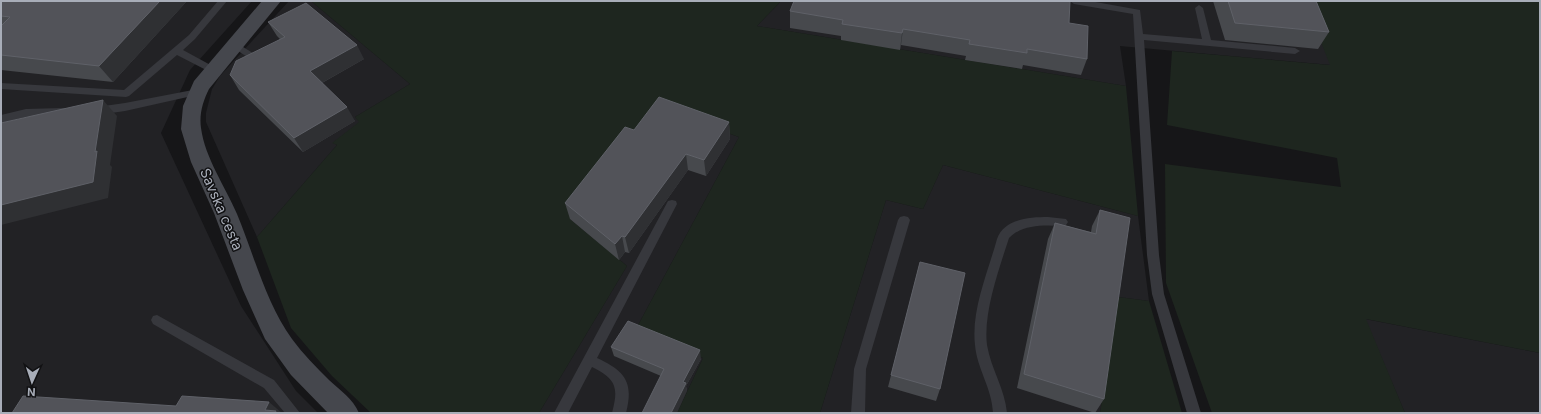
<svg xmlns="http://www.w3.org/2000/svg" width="1541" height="414" font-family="Inter,sans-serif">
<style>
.built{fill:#222225}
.green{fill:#1e261f}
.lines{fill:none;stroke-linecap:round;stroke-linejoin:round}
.lane{fill:#37383d;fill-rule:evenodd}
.secondary{fill:#45474d;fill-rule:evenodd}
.wall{fill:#47494d}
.shaded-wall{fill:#2f3033}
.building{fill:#525359;stroke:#5f6168}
.labels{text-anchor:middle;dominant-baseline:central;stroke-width:3;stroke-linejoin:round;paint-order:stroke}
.street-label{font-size:14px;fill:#a8adb8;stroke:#111113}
</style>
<rect width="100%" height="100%" fill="#161618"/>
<path class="built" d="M 1,1 L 252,1 L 190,70 L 161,133 L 241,306 L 296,391 L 318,413 L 1,413 Z
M 289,1 L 311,1 L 410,84 L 355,117 L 360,122 L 333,143 L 337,145 L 257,237 L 206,122 L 206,113 L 212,89 L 220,76 Z
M 781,1 L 1305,1 L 1331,65 L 1120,46 L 1126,86 L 757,26 Z
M 656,108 L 739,137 L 636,329 L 703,358 L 677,413 L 539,413 L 627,266 L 570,219 Z
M 943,165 L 1138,216 L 1149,301 L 1118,297 L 1100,413 L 820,413 L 886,200 L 923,209 Z
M 1365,319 L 1540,353 L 1540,413 L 1405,413 Z"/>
<path class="green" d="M 311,1 L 781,1 L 757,26 L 1126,86 L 1138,216 L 943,165 L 923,209 L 886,200 L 820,413 L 677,413 L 703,358 L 636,329 L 739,137 L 656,108 L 570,219 L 627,266 L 539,413 L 371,413 L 332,376 L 291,328 L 257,237 L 337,145 L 332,143 L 359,122 L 355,117 L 410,84 Z
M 1305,1 L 1540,1 L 1540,353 L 1366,319 L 1405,413 L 1212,413 L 1166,283 L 1165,164 L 1341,187 L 1337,158 L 1167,125 L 1172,51 L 1330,65 Z
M 1118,297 L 1149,301 L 1182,413 L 1100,413 Z"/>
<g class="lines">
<path class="lane" d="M 218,1 L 227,1 L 195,39 L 183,50 L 216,68 L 218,70 L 216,72 L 210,72 L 177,55 L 129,96 L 126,97 L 1,89 L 1,83 L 124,90 L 189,35 Z
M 1070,1 L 1090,1 L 1140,10 L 1143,34 L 1202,39 L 1195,8 L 1199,5 L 1203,8 L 1211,40 L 1295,48 L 1300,51 L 1295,54 L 1144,40 L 1159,255 L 1164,294 L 1201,413 L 1187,413 L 1152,294 L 1147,255 L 1133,14 L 1074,4 Z
M 235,42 L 261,58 L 263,60 L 261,62 L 255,62 L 232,47 L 230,45 L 232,43 Z
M 198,89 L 203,92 L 201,94 L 125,111 L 97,115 L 93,114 L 92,111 L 93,108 L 97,107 L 125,103 Z
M 63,108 L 67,109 L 68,112 L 67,115 L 26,117 L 1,123 L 1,115 L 26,109 Z
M 672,200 L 676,201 L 677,204 L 597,358 C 625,371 634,382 626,413 L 612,413 C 619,387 616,379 592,367 L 568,413 L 554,413 L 668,201 Z
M 904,216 L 908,217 L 910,220 L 866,369 L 865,413 L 851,413 L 854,369 L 898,220 L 900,217 Z
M 1048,217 L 1066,219 L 1068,222 L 1066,225 L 1062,226 C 1044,225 1023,224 1009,238 C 999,269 983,313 987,345 C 991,369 1005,389 1007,413 L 993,413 C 992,388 977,369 975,345 C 971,310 988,272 997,239 C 1004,219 1029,217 1048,217 Z
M 157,315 L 274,380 L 300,413 L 285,413 L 264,388 L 153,324 L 151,320 L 153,316 Z"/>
<path class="secondary" d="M 262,1 L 281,1 L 209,89 C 203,101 199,114 201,128 C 205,158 225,186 237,214 C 254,255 266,303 292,339 C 303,354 316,367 329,380 C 340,390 353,399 359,413 L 328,413 L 291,375 L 265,339 L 243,290 L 214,213 L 191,162 L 181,129 L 183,106 L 194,81 Z"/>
</g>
<path class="wall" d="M 1,1 L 187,1 L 113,82 L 1,70 Z
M 1213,1 L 1316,1 L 1329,32 L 1318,49 L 1225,40 Z
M 790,11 L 1069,23 L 1087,59 L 1081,75 L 1023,65 L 1022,69 L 965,60 L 966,56 L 901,45 L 900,50 L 841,40 L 841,36 L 790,28 Z
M 268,22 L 364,59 L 322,83 L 355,121 L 303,152 L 239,90 L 230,75 L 280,39 L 277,36 Z
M 729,122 L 730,139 L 706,176 L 688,170 L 629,253 L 625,252 L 619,260 L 570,219 L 565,203 L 634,130 Z
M 1100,210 L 1104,399 L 1095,413 L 1017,388 L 1048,239 L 1055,223 L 1091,232 L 1092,226 Z
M 920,262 L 940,389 L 936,401 L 888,387 Z
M 611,347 L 701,359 L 686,386 L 687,391 L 661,376 L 614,356 Z"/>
<path class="shaded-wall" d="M 160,1 L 187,1 L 113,82 L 99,66 Z
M 903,29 L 901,45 L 900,50 L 902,33 Z
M 357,45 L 364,59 L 318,85 L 310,71 Z
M 103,100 L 117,116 L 110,165 L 112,167 L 108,198 L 1,225 L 1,205 L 95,152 Z
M 347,107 L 355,121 L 303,152 L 294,138 Z
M 729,122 L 730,139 L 706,176 L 704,160 Z
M 686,154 L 688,170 L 629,253 L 625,237 Z
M 622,236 L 625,252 L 619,260 L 615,244 Z
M 700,350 L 701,359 L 686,386 L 687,391 L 677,413 L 671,413 L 683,382 Z
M 269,402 L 282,413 L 268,413 L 265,410 Z"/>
<path class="building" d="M 1,1 L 160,1 L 99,66 L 1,55 L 1,26 L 10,17 L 1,16 Z
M 794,1 L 1070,1 L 1069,23 L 1088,26 L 1087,59 L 1027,49 L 1027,53 L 969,44 L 970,40 L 903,29 L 902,33 L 842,24 L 843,20 L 790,11 Z
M 1228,1 L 1316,1 L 1329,32 L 1235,23 Z
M 306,3 L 357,45 L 310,71 L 347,107 L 294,138 L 230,75 L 236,61 L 285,37 L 268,22 Z
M 659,97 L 729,122 L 704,160 L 686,154 L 625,237 L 622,236 L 615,244 L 565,203 L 625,127 L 634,130 Z
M 103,100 L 95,152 L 97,151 L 93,182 L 1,205 L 1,123 Z
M 1100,210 L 1130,218 L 1104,399 L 1024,374 L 1055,223 L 1096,234 Z
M 920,262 L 965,273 L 940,389 L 891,375 Z
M 628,321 L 700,350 L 683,382 L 686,383 L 671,413 L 642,413 L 664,369 L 611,347 Z
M 23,396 L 176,406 L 182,396 L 269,402 L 265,410 L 276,411 L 275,413 L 12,413 Z"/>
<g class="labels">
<g class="street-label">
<text transform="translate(222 209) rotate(67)">Savska cesta</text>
</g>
</g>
<rect width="1541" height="414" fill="none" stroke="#a8adb8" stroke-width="4"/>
<g transform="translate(32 382) rotate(183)" stroke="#111113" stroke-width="3" paint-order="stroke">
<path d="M0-3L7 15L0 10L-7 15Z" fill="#a8adb8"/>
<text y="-6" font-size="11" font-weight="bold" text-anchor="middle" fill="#a8adb8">N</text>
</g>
</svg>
